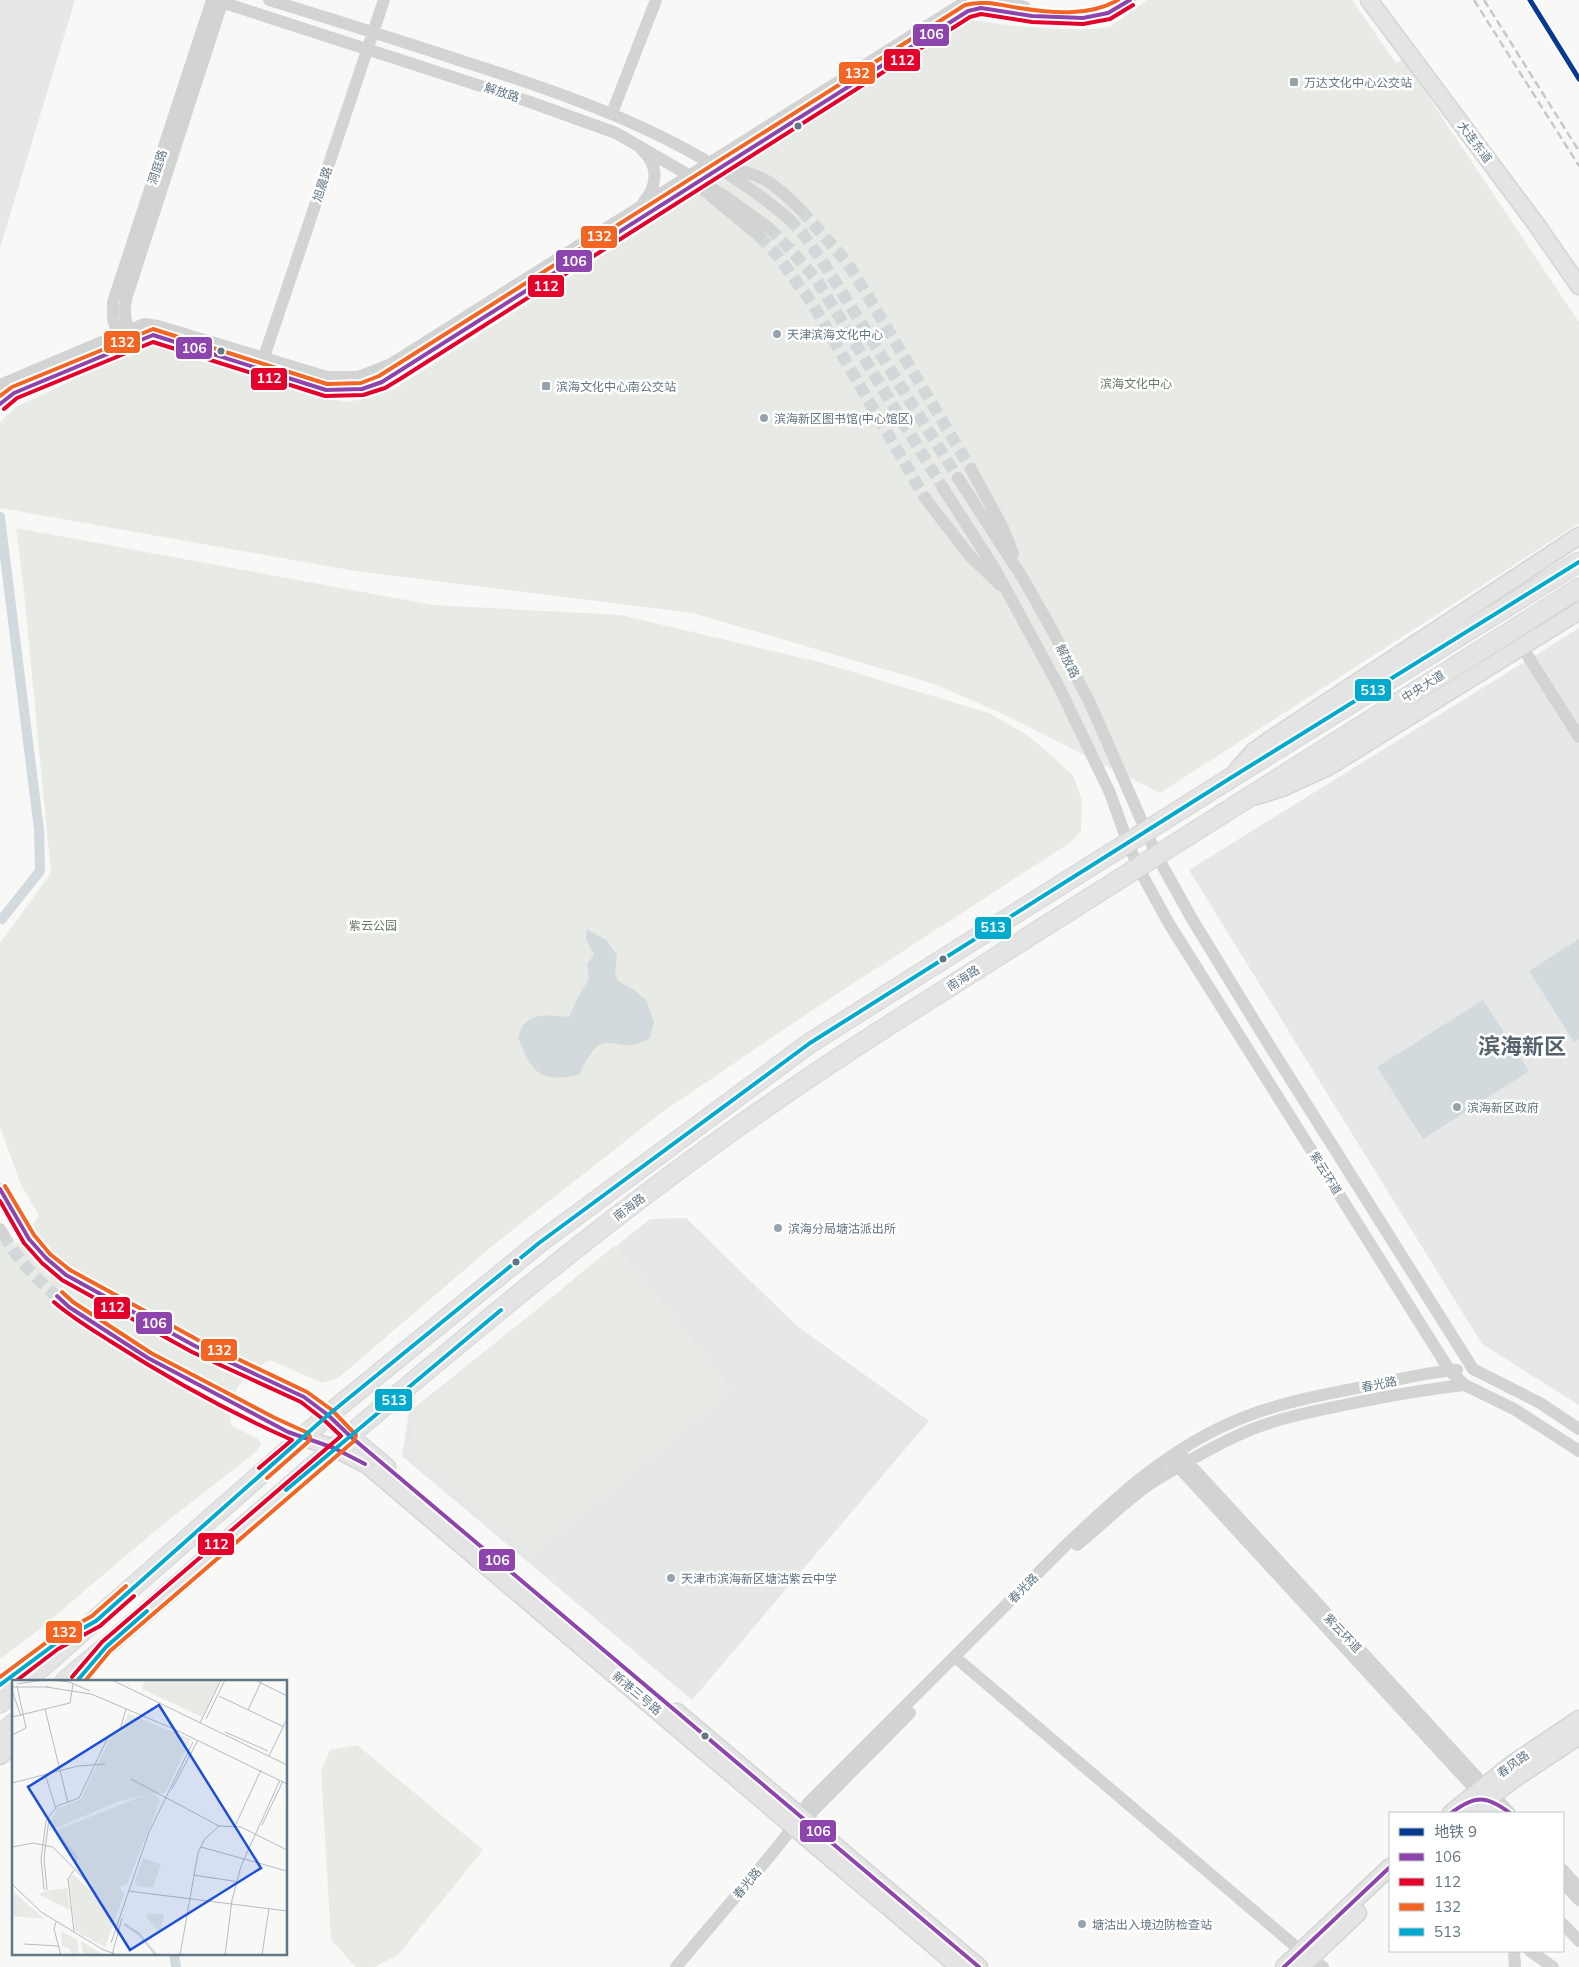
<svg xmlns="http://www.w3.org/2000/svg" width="1579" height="1967" font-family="Mulish,'Noto Sans SC',sans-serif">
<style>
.built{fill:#e6e8e8}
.green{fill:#e8ebe5}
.water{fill:#d2dadd}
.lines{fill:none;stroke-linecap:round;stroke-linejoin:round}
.canal{stroke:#d2dadd;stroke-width:10}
.minor-tunnel{stroke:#d2d7da;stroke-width:12;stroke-dasharray:12 6;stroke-linecap:butt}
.major-casing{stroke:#d3d5d6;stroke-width:19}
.highway-casing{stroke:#d5d6d6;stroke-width:21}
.minor{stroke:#d2d3d3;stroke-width:12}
.major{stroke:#e4e4e4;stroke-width:16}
.highway{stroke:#e4e4e4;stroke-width:19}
.rail{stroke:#c6c8c9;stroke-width:2.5;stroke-dasharray:8 4;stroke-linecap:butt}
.bus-1-casing{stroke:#fff;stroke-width:8}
.bus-2-casing{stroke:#fff;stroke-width:8}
.bus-3-casing{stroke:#fff;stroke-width:8}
.bus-4-casing{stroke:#fff;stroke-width:8}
.bus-1{stroke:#8e44ad;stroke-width:4}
.bus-2{stroke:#e4002b;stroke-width:4}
.bus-3{stroke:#f26522;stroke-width:4}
.bus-4{stroke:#00a9ce;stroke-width:4}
.metro-1-casing{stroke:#fff;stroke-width:9}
.metro-1{stroke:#063a91;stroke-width:5}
.poi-dot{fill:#96a3ac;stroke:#fff;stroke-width:2}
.bus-dot{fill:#617584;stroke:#fff;stroke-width:2}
.labels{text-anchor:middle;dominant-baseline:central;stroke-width:5;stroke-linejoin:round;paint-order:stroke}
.poi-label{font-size:12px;fill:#617584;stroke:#fff;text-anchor:start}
.street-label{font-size:12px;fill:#617584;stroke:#fff}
.park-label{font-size:12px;fill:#667a61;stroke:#fff}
.town-label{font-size:22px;font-weight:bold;fill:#54636e;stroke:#fff}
.inset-river{fill:none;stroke:#d2dadd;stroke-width:2.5}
.inset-road{fill:none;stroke:#b3bcc2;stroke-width:1}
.view{fill:#1d4ed8;fill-opacity:0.15;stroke:#1d4ed8;stroke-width:2.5}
.inset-edge{fill:none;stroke:#617584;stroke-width:2.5}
.line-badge{stroke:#fff;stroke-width:2}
.badge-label{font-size:14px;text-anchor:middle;font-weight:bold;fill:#fff}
</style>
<rect width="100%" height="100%" fill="#f8f8f7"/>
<path class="built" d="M 0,0 L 75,0 L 0,248 Z
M 1579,628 L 1579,1405 L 1482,1344 L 1189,870 Z
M 686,1218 L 797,1326 L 929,1421 L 692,1700 L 402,1456 L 409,1412 L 650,1219 Z"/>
<path class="green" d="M 1147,0 L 1352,0 L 1396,63 L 1403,59 L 1579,322 L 1579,523 L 1160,793 L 1001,713 L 934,684 L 693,613 L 355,571 L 0,508 L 0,422 L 16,407 L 151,343 L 294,391 L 345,402 L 371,398 L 394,389 L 972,20 L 1015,26 L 1062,29 L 1091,29 L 1110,27 Z
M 16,528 L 433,605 L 621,615 L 823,663 L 989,713 L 1030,737 L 1073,775 L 1082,800 L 1081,831 L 1071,842 L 817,1007 L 661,1113 L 496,1243 L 337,1379 L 322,1383 L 270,1360 C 242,1375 229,1392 231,1425 L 258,1439 L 261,1445 L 256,1452 L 161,1526 L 37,1631 L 0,1659 L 0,1242 L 19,1243 L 39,1215 L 21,1185 L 0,1127 L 0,943 L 51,873 L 23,582 Z
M 615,1245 L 732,1390 L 532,1555 L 408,1450 L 416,1410 Z
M 357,1745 L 483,1850 L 398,1955 L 374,1967 L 356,1967 L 331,1940 L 321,1770 L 330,1750 Z"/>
<path class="water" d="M 587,929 L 606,940 L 617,955 L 615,974 L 618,981 L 634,990 L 646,1000 L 654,1022 L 650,1038 C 613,1061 606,1016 579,1075 C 539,1083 533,1073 518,1038 C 520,1033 521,1026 525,1023 C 536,1012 556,1016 569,1017 L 576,1001 L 589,978 L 587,964 L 594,955 L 586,939 Z
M 1579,939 L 1579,1039 L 1574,1042 L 1529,971 Z
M 1483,1000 L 1529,1071 L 1423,1139 L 1377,1067 Z"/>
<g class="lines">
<path class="canal" d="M 0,517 L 39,830 L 40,871 L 2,919
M 174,1953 L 176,1967"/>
<path class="minor-tunnel" d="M 801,210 L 846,261 L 857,278 L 971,469
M 789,219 L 803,234 L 821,259 L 958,478
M 769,228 L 790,249 L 816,279 L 943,488
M 759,236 L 777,255 L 812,303 L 925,498
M 21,1226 C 52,1274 93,1292 141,1317 C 179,1337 216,1356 255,1374
M 3,1234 C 48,1313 157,1363 236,1403"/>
<g class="major-casing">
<path id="major" d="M 1369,0 L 1536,224 L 1579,286
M 1237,770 L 1254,751 L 1271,739 L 1579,536
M 1257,796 L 1282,788 L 1330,766 L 1579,611
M 350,1436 L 387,1467
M 304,1438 L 334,1448 L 367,1465 L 959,1967
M 0,1685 L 64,1640
M 677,1712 L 979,1967
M 0,1756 L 14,1744
M 1472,1811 L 1483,1808 L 1497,1813
M 1451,1813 L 1512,1764 L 1579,1719
M 1469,1813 L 1513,1780 L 1579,1736
M 1284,1967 L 1390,1867
M 1301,1967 L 1358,1913"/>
</g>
<g class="highway-casing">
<path id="highway" d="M 26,1681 L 328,1415 L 539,1243 L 810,1043 L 1229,779 L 1579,562
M 65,1681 C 156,1606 242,1526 332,1450 C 454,1347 577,1243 707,1149 C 769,1104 833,1061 897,1020 L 1579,588
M 0,1703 L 14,1691
M 0,1735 L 14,1723"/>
</g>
<path class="minor" d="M 215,0 L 530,102 L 616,133 L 723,195 L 769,228
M 269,0 C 335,20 401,41 468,63 C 582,99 696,140 789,219
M 995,0 L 1025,7
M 612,113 L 656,0
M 642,150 C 660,166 657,187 643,203
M 722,169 C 761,171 773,183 801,210
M 705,191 L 759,236
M 132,337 C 125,322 123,312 127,296 L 223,0
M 121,343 L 113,319 L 113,302 L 212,0
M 261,366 L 384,0
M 0,385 L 144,324 L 158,326 L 327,377 L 358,377 L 391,364 L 968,0
M 0,404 L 14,393 L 134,342 L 153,335 L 326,390 L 362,389 L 382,382 L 397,374 L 968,11 L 981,8 L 1032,16 L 1083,18 L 1108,13 L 1130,0
M 971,469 L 1002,526 L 1013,553
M 958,478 L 1024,580 L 1051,628 L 1090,703 L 1157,856 L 1192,919 L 1271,1048 L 1473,1369 L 1540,1403 L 1579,1429
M 943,488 L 995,569 L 1059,687 L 1110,793 L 1128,843 L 1138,867 L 1168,922 L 1450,1371 L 1465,1385 L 1514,1409 L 1579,1451
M 925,498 L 970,556 L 1000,585
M 1522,647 L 1579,737
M 0,1189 L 21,1226
M 0,1229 L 3,1234
M 255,1374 L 304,1397 L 328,1415 L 350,1436
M 236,1403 L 272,1424 L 304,1438
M 1183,1457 L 1510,1813
M 1173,1461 L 1483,1798
M 1077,1545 C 1103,1524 1126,1500 1153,1482 C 1184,1463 1217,1444 1250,1430 C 1282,1417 1316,1411 1349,1404 C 1388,1396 1426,1389 1465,1385
M 955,1657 L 1301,1951 L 1323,1967
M 803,1828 L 813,1811 L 910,1713
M 1563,1870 L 1579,1888
M 1563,1883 L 1579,1900
M 1563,1924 L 1579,1941
M 1514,1951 L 1515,1967
M 1530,1951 L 1553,1967
M 676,1967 L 765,1862 L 794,1826 L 808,1803 L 1062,1549 C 1116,1497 1171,1446 1242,1418 C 1282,1402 1325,1394 1367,1386 C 1396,1380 1427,1372 1457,1370"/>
<use href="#major" class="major"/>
<use href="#highway" class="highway"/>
<path class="rail" d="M 1474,0 L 1579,166
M 1484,0 L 1579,151"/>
<g class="bus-1-casing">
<path id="bus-1" d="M 0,404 L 14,393 L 153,335 L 326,390 L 362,389 L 382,382 L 968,11 L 981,8 L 1032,16 L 1083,18 L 1108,13 L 1130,0
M 0,1189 L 29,1239 L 46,1258 L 66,1275 L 195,1346 L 304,1397 L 328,1415 L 350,1436 L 979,1967
M 57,1296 L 69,1307 L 148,1358 L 288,1432 L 334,1448 L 365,1464
M 1451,1813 C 1475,1795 1486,1795 1510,1813
M 1284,1967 L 1390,1867"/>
</g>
<g class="bus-2-casing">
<path id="bus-2" d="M 4,409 L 17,398 L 153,342 L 325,396 L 363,395 L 385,388 L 400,379 L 970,17 L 981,14 L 1032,22 L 1083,24 L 1110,19 L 1133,5
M 0,1201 L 24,1243 L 42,1263 L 62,1280 L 192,1352 L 301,1402 L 324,1420 L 341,1436 L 102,1642 L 72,1677
M 54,1302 C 71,1317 91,1329 110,1341 C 166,1377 231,1413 292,1440 L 259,1468
M 16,1681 L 58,1649 L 100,1626 L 134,1596"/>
</g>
<g class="bus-3-casing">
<path id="bus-3" d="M 0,396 L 12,387 L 153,329 L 327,384 L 361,383 L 379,376 L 965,5 C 984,0 1000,5 1019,8 C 1051,13 1089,17 1118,0
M 5,1186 L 34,1235 L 50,1254 L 70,1270 L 198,1340 L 307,1392 L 332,1410 L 356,1435 L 354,1441 L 110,1651 L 85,1681
M 62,1292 L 73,1302 L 151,1353 L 275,1418 L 308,1433 L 310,1437 L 308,1442 L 267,1478
M 0,1677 L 51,1639 L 92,1616 L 126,1586"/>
</g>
<g class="bus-4-casing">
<path id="bus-4" d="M 286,1490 L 501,1310
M 77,1681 L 106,1647 L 147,1611
M 0,1685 L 55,1644 L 96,1621 L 328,1415 L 539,1243 L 810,1043 L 1229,779 L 1579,562"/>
</g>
<use href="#bus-1" class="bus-1"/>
<use href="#bus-2" class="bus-2"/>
<use href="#bus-3" class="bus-3"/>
<use href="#bus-4" class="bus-4"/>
<g class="metro-1-casing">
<path id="metro-1" d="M 1530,0 L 1579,79"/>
</g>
<use href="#metro-1" class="metro-1"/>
</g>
<g class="poi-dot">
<rect x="1289" y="77" width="10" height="10" rx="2.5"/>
<circle cx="777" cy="334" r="5"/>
<rect x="541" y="381" width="10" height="10" rx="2.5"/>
<circle cx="764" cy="418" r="5"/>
<circle cx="1457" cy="1107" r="5"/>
<circle cx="778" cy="1228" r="5"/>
<circle cx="671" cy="1578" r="5"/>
<circle cx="1082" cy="1924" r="5"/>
</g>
<g class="bus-dot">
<circle cx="798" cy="126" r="4.5"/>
<circle cx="221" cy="351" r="4.5"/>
<circle cx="943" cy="959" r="4.5"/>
<circle cx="516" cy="1262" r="4.5"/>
<circle cx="705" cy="1736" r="4.5"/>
</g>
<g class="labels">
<g class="poi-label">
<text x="1304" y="82">万达文化中心公交站</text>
<text x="787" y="334">天津滨海文化中心</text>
<text x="556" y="386">滨海文化中心南公交站</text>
<text x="774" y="418">滨海新区图书馆(中心馆区)</text>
<text x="1467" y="1107">滨海新区政府</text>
<text x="788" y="1228">滨海分局塘沽派出所</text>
<text x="681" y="1578">天津市滨海新区塘沽紫云中学</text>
<text x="1092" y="1924">塘沽出入境边防检查站</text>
</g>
<g class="street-label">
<text transform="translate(502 92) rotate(18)">解放路</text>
<text transform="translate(1475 142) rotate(53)">大连东道</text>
<text transform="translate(157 167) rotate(-72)">洞庭路</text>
<text transform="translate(322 184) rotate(-71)">旭晨路</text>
<text transform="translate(1068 661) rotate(63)">解放路</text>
<text transform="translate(1423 686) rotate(-32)">中央大道</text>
<text transform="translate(963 978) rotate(-33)">南海路</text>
<text transform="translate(1326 1173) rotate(58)">紫云环道</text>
<text transform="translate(629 1207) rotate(-37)">南海路</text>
<text transform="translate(1379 1384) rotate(-11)">春光路</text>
<text transform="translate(1023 1588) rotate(-45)">春光路</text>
<text transform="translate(1343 1633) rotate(47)">紫云环道</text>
<text transform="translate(637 1693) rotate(40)">新港三号路</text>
<text transform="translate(1513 1764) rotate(-36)">春风路</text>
<text transform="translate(747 1883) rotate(-50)">春光路</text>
</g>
<g class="park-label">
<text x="1136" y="383">滨海文化中心</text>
<text x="373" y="925">紫云公园</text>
</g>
<g class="town-label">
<text x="1522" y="1046">滨海新区</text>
</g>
</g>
<g transform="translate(12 1680)">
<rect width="275" height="275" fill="#f8f8f7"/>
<path d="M 133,0 L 208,0 L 190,37 L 130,9 ZM 116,34 L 179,59 L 153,113 L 138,114 L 145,116 L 148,121 L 115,204 L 108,207 L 112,214 L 93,267 L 63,251 L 57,199 L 61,194 L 78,211 L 82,206 L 65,187 L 65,177 L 45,150 L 133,115 L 105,122 L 37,151 L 38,142 L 46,128 L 69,119 L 98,58 L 109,52 ZM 131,178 L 149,184 L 141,208 L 125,206 L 123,202 ZM 55,208 L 58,230 L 26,214 L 34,211 ZM 2,212 L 14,223 L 33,239 L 0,236 ZM 136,233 L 152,235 L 148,252 L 134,237 ZM 49,251 L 65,260 L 67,275 L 60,275 L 58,269 L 50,266 ZM 69,261 L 91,275 L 71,275 Z" fill="#e8ebe5"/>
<path class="inset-river" d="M 42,149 L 64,177 L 64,183M 112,244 L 127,254 L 144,275"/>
<path class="inset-road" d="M 41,0 L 57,2 L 78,11M 100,0 L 275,85M 243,0 L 275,16M 5,4 L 31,0M 0,7 L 37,7M 34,7 L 79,14 L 162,49 L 275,104M 0,11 L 9,36M 207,16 L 272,47M 33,29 L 56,123M 236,30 L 250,0M 0,37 L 58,23 L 61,4M 194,39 L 213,0M 188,43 L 209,0M 213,52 L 256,71M 0,55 L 14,48 L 5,6M 257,76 L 275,39M 33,94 L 44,129M 119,99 L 207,146 L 229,147 L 275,170M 0,103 L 66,86 L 93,84M 160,109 L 186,60M 250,145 L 271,101M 223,146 L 249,90M 0,167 L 21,163 L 41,167 L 81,208M 189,167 L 275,191M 62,190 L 56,199 L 62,252M 181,195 L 228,202M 0,204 L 29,232 L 90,269 L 105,275M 32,210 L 29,179 L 34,141 L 45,126 L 67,118 L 96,57 L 108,50 L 114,29M 35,210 L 32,178 L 37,139M 116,211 L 275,231M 44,242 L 42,249 L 49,275M 99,263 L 137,152 L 181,62M 12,264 L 46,266M 100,275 L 110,238M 168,275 L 186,173 L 192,160 L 208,145M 213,275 L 220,220 L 229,186 L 268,100M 250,275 L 257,228"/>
<path class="view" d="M 147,25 L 249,188 L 118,270 L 16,107 Z"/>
<rect width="275" height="275" class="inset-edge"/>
</g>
<g class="line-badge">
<rect x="912" y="23" width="38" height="24" rx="5" fill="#8e44ad"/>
<rect x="883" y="48" width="38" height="24" rx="5" fill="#e4002b"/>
<rect x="838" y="61" width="38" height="24" rx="5" fill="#f26522"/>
<rect x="580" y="225" width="38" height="24" rx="5" fill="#f26522"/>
<rect x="555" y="249" width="38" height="24" rx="5" fill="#8e44ad"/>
<rect x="527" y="274" width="38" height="24" rx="5" fill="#e4002b"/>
<rect x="103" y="330" width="38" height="24" rx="5" fill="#f26522"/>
<rect x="175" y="336" width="38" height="24" rx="5" fill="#8e44ad"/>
<rect x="250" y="367" width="38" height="24" rx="5" fill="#e4002b"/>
<rect x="1354" y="678" width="38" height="24" rx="5" fill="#00a9ce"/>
<rect x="974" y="916" width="38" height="24" rx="5" fill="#00a9ce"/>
<rect x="93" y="1296" width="38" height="24" rx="5" fill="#e4002b"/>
<rect x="135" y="1311" width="38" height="24" rx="5" fill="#8e44ad"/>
<rect x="200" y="1338" width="38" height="24" rx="5" fill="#f26522"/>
<rect x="374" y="1388" width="39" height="24" rx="5" fill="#00a9ce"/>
<rect x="197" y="1532" width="38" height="24" rx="5" fill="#e4002b"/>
<rect x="478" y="1548" width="38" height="24" rx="5" fill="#8e44ad"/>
<rect x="45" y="1620" width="38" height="24" rx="5" fill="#f26522"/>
<rect x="799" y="1819" width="38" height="24" rx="5" fill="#8e44ad"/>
</g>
<g class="badge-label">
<text x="931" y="39">106</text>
<text x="902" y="65">112</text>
<text x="857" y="78">132</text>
<text x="599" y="241">132</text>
<text x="574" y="266">106</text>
<text x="546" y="291">112</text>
<text x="122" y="347">132</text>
<text x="194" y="353">106</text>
<text x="269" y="383">112</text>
<text x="1373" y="695">513</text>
<text x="993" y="932">513</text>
<text x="112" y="1312">112</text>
<text x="154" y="1328">106</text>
<text x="219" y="1355">132</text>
<text x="394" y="1405">513</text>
<text x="216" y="1549">112</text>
<text x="497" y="1565">106</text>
<text x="64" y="1637">132</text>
<text x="818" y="1836">106</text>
</g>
<rect x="1389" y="1812" width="175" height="140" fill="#ffffff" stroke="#c0c8ce"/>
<rect x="1399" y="1828" width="25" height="8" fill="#063a91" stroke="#c0c8ce"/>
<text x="1434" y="1837" font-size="15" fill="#617584">地铁 9</text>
<rect x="1399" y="1853" width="25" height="8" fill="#8e44ad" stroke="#c0c8ce"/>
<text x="1434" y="1862" font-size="15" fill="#617584">106</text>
<rect x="1399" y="1878" width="25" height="8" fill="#e4002b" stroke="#c0c8ce"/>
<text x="1434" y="1887" font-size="15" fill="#617584">112</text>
<rect x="1399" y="1903" width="25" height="8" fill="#f26522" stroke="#c0c8ce"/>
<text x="1434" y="1912" font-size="15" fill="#617584">132</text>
<rect x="1399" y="1928" width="25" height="8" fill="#00a9ce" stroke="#c0c8ce"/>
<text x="1434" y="1937" font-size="15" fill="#617584">513</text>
</svg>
